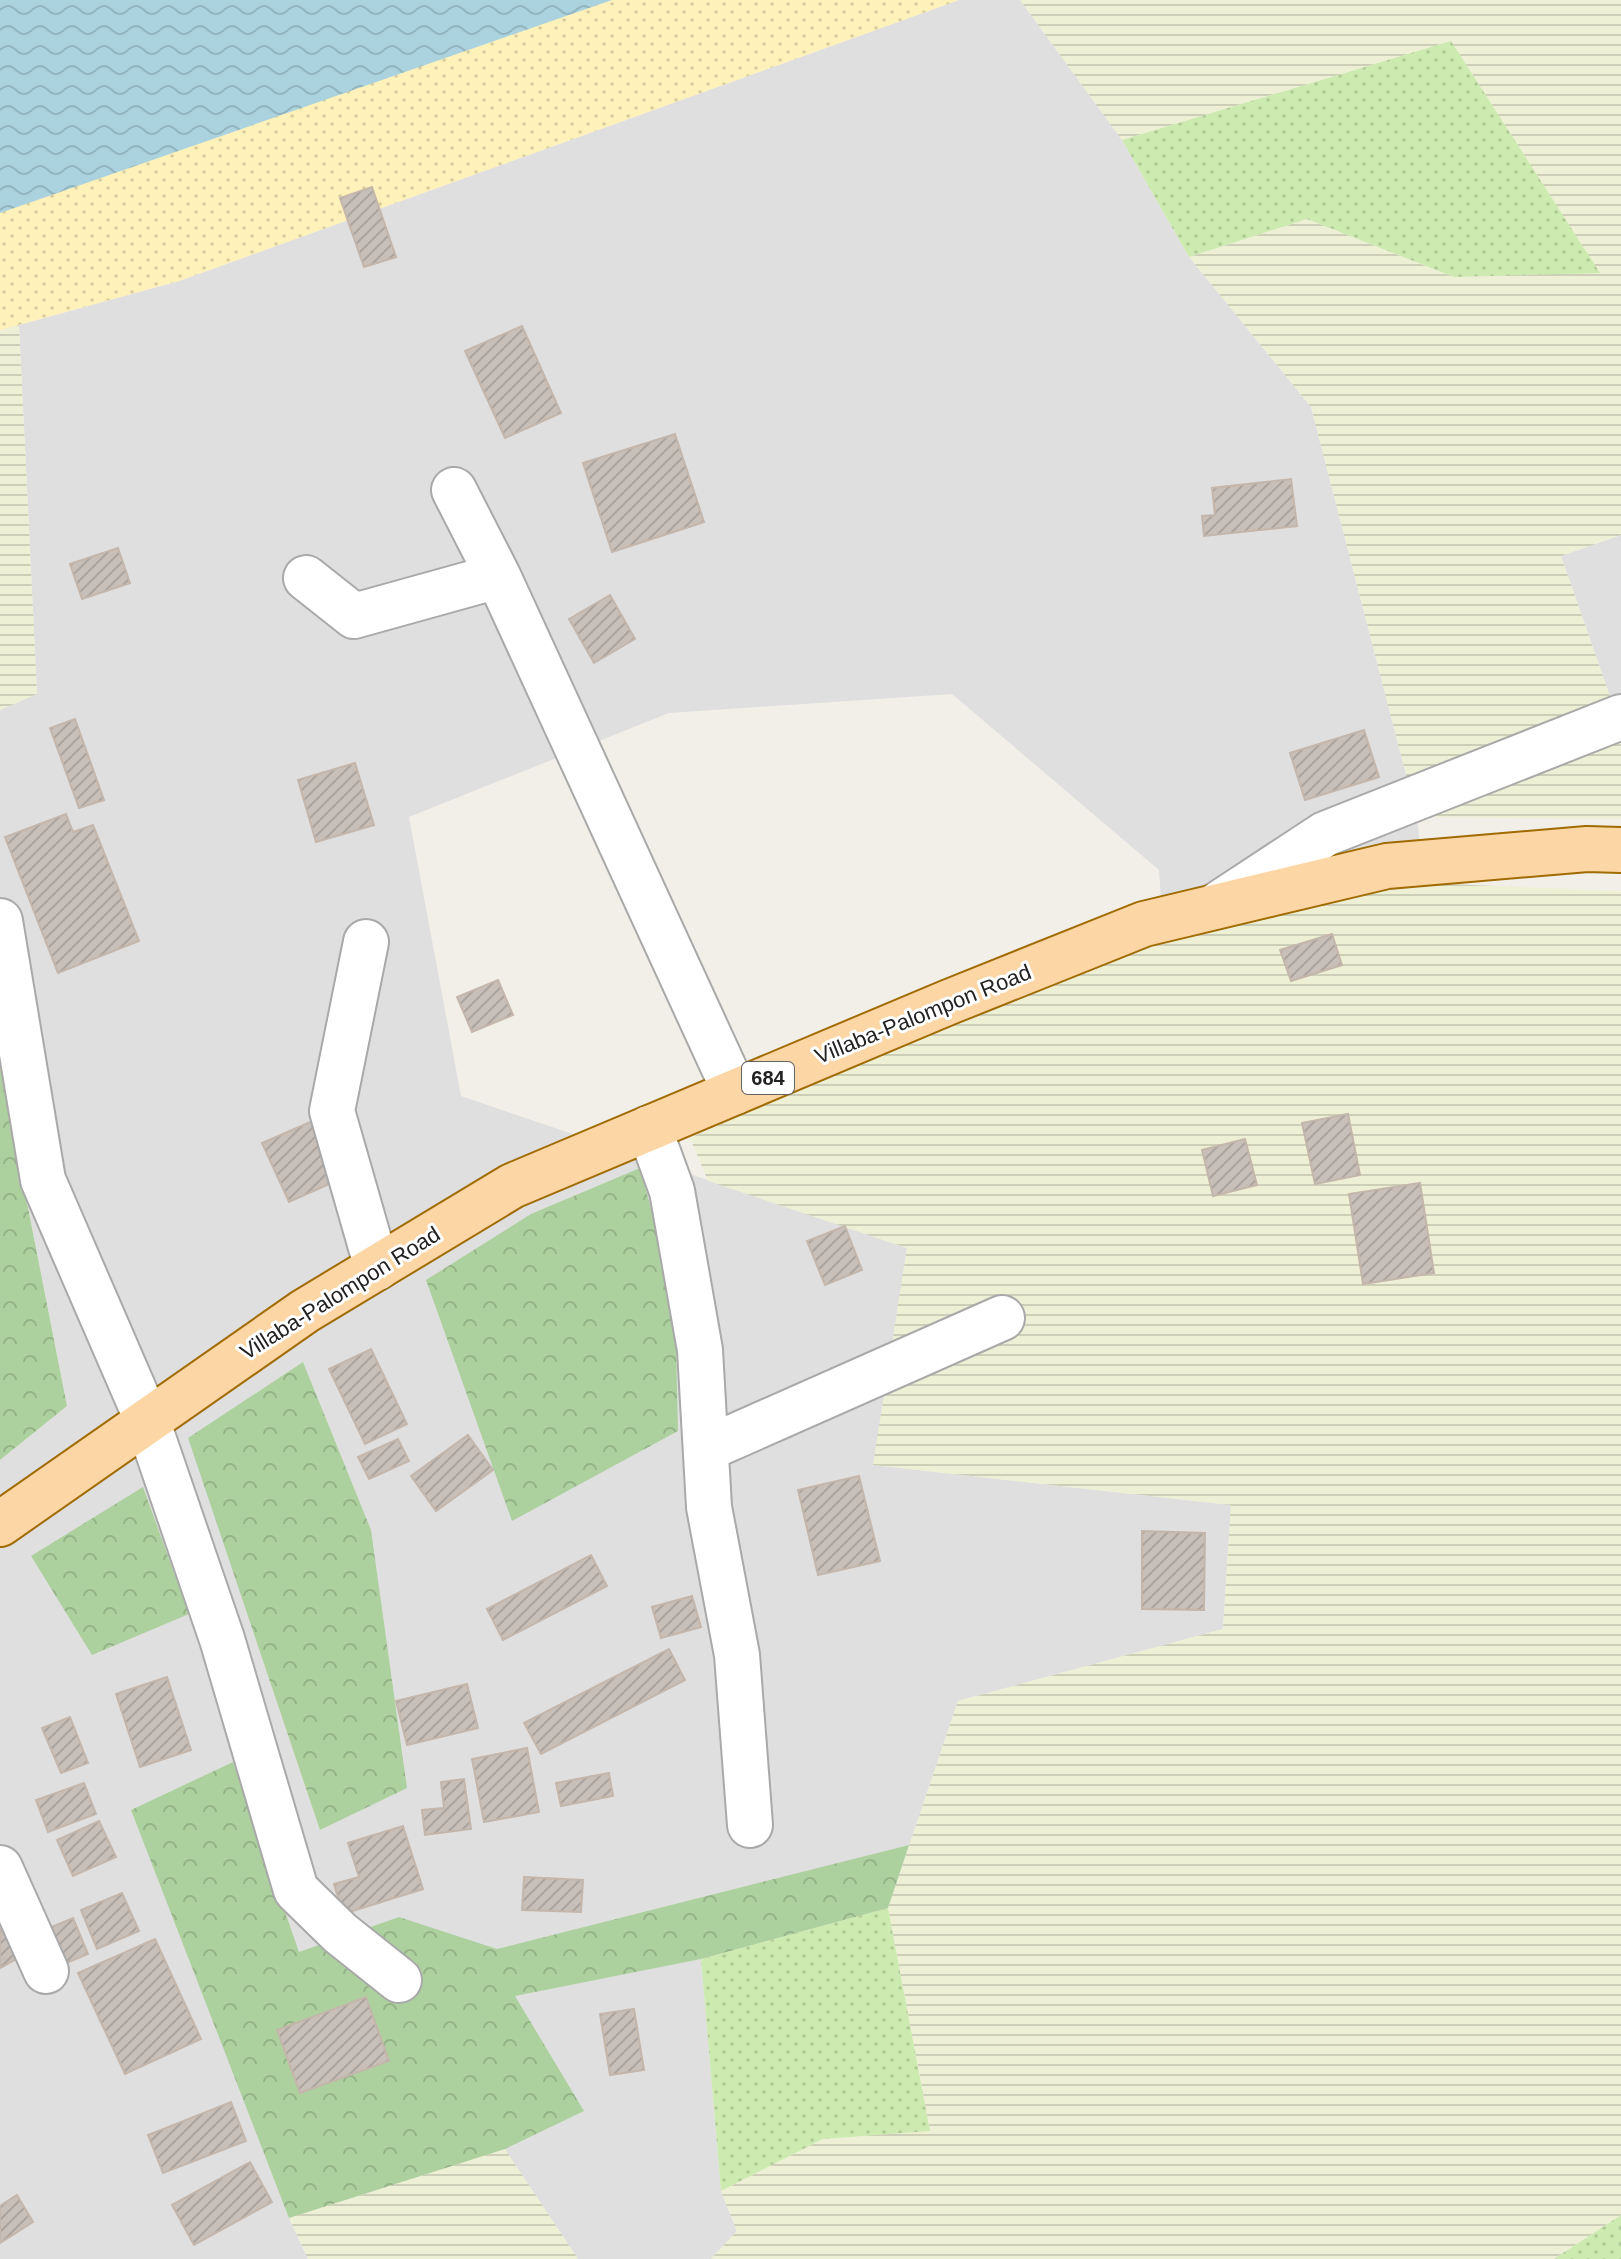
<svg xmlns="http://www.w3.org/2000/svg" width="1621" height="2259" font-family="Helvetica,sans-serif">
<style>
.residential{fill:#e0dfdf}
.farmland{fill:url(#farmland-rules)}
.grass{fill:url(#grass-dots)}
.forest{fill:url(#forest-crowns)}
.sand{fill:url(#sand-dots)}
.water{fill:url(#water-waves)}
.building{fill:url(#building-hatch);stroke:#c4b6ab;stroke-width:2}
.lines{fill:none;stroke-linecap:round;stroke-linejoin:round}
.street-casing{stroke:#a9a9a9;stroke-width:48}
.primary-casing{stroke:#a06b00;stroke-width:48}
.street{stroke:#fff;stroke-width:44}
.primary{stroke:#fcd6a4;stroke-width:44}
.labels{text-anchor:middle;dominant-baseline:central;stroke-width:6;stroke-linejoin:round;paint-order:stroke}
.shield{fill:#fff;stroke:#646464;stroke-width:2}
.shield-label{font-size:20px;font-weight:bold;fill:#222}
.street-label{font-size:22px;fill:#222;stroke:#fff}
</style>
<defs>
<pattern id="farmland-rules" width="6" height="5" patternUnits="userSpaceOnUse" patternTransform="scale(2)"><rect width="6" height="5" fill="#eef0d5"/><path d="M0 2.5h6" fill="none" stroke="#ccceb7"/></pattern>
<pattern id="grass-dots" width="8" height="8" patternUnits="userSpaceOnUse" patternTransform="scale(2)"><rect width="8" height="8" fill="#cdebb0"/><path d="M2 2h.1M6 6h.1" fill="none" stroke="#b0c997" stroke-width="1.8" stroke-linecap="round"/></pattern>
<pattern id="forest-crowns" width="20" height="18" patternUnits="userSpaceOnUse" patternTransform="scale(2)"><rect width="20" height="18" fill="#add19e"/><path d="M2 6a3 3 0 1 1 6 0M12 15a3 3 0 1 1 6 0" fill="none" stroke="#95b388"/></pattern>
<pattern id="sand-dots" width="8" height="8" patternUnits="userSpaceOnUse" patternTransform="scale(2)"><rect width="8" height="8" fill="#fff1ba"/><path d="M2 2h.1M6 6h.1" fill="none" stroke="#dacea0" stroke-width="1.8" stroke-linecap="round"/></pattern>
<pattern id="water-waves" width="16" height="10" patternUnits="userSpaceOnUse" patternTransform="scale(2)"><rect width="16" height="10" fill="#aad3df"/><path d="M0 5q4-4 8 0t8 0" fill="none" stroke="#92b5bf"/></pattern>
<pattern id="building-hatch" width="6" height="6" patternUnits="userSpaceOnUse" patternTransform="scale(2)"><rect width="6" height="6" fill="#c7bfb8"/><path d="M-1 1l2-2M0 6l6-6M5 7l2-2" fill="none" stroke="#aba49e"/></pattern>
</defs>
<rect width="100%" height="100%" fill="#f2efe9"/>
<path class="residential" d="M 959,0 L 1020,0 L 1122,140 L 1189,257 L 1311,407 L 1417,817 L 1431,948 L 1184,1215 L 1159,870 L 952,694 L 669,713 L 409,817 L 461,1096 L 907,1248 L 874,1465 L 1231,1505 L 1223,1629 L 958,1701 L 888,1908 L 701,1959 L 721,2191 L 737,2231 L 711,2259 L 578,2259 L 504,2149 L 289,2218 L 308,2259 L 0,2259 L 0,1460 L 67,1406 L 0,1065 L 0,710 L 37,693 L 19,325 L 179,281 Z
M 1621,535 L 1621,728 L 1561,556 Z"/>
<path class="farmland" d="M 1020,0 L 1621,0 L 1621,535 L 1561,556 L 1621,728 L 1621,819 L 1417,817 L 1311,407 L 1189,257 L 1307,219 L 1454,277 L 1599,272 L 1451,41 L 1122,140 Z
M 19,325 L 37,694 L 0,710 L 0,330 Z
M 1424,883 L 1621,891 L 1621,2215 L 1554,2259 L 711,2259 L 737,2231 L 721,2191 L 823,2139 L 930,2130 L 888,1908 L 958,1701 L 1223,1629 L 1231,1505 L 873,1465 L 907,1248 L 708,1181 L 690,1138 L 1163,928 Z
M 505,2149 L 578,2259 L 308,2259 L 289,2218 Z"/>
<path class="grass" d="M 1451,41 L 1600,273 L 1454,277 L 1307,219 L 1189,257 L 1122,140 Z
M 888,1908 L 930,2131 L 823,2139 L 721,2191 L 701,1959 Z
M 1621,2215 L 1621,2259 L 1554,2259 Z"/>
<path class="forest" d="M 0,1065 L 67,1406 L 0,1460 Z
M 640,1168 L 675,1296 L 678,1431 L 512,1521 L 426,1280 L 531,1214 Z
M 303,1362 L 371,1530 L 407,1788 L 320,1830 L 188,1438 Z
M 143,1487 L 189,1614 L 92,1655 L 31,1556 Z
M 233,1762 L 299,1952 L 399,1917 L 497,1949 L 909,1845 L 888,1908 L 701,1959 L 515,1996 L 584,2111 L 505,2149 L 289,2218 L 131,1810 Z"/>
<path class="sand" d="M 0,0 L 959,0 L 179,281 L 0,330 Z"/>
<path class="water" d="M 0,0 L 612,0 L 0,213 Z"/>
<path class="building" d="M 372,187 L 396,257 L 364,267 L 340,198 Z
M 522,326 L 561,413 L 505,438 L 465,351 Z
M 675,434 L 704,522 L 612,552 L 583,463 Z
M 1291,479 L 1297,526 L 1204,536 L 1202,516 L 1215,515 L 1212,488 Z
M 118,548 L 130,583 L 82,599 L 70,564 Z
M 610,595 L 635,639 L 594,663 L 569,619 Z
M 75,719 L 104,800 L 79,808 L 50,728 Z
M 1364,730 L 1379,777 L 1305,800 L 1290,753 Z
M 355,763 L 374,825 L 316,842 L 298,780 Z
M 66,814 L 73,832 L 93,825 L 139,941 L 58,973 L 5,837 Z
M 1332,934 L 1342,965 L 1291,981 L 1280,950 Z
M 498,980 L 513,1015 L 472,1032 L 457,997 Z
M 1348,1114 L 1360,1175 L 1315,1184 L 1302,1123 Z
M 317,1119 L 343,1178 L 289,1202 L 262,1143 Z
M 1245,1139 L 1257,1185 L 1213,1196 L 1202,1150 Z
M 1420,1183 L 1434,1273 L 1363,1284 L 1349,1194 Z
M 845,1226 L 862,1270 L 825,1285 L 807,1241 Z
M 371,1349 L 407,1424 L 365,1444 L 329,1369 Z
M 468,1435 L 493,1470 L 436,1511 L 411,1476 Z
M 398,1439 L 409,1461 L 369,1479 L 358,1457 Z
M 859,1476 L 880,1561 L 818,1575 L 798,1490 Z
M 1142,1531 L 1205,1533 L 1204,1610 L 1142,1609 Z
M 591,1555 L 607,1586 L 503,1640 L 487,1609 Z
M 692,1596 L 701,1627 L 661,1638 L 652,1607 Z
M 669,1649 L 685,1680 L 541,1754 L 524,1723 Z
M 167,1677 L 191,1750 L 140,1767 L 116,1694 Z
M 467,1684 L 478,1728 L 407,1745 L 396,1701 Z
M 70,1717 L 88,1763 L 61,1773 L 42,1728 Z
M 527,1748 L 539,1812 L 484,1822 L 472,1759 Z
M 609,1773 L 613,1796 L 561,1806 L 556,1783 Z
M 464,1779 L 471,1829 L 425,1835 L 422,1810 L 444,1808 L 441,1782 Z
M 84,1783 L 96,1814 L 48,1832 L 36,1800 Z
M 99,1821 L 116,1857 L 73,1876 L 57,1840 Z
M 403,1826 L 423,1889 L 343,1914 L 334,1884 L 359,1877 L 348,1843 Z
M 524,1877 L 583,1880 L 581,1912 L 522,1910 Z
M 122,1893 L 139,1931 L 97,1949 L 81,1910 Z
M 73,1918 L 88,1954 L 57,1967 L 42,1931 Z
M 1,1929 L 18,1958 L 0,1968 L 0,1930 Z
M 155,1939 L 201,2039 L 125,2074 L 78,1973 Z
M 366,1997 L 389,2061 L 300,2093 L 277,2030 Z
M 634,2009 L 644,2070 L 610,2075 L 600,2014 Z
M 231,2102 L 246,2141 L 163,2173 L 148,2135 Z
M 250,2162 L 272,2202 L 194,2245 L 172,2205 Z
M 17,2195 L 33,2222 L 0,2243 L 0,2206 Z"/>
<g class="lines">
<g class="street-casing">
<path id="street" d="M 454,490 L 498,576 L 735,1092
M 306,578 L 354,616 L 498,576
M 1217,905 L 1325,834 L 1621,717
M 0,921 L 43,1180 L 147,1420 L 222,1639 L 296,1890 L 340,1933 L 399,1980
M 366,942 L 332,1111 L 377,1268
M 649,1128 L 672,1191 L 700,1350 L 709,1507 L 737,1655 L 750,1825
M 706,1449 L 1002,1318
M 0,1868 L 46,1971"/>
</g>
<g class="primary-casing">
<path id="primary" d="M 0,1524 L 305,1311 L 512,1186 L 949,1002 L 1144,924 L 1387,866 L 1587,849 L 1621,850"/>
</g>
<use href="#street" class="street"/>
<use href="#primary" class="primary"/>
</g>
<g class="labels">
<rect class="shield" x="742" y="1062" width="52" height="32" rx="6"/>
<g class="shield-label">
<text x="768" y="1078">684</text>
</g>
<g class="street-label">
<text transform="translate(923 1014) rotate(-22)">Villaba-Palompon Road</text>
<text transform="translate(340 1293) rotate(-32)">Villaba-Palompon Road</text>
</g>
</g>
</svg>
